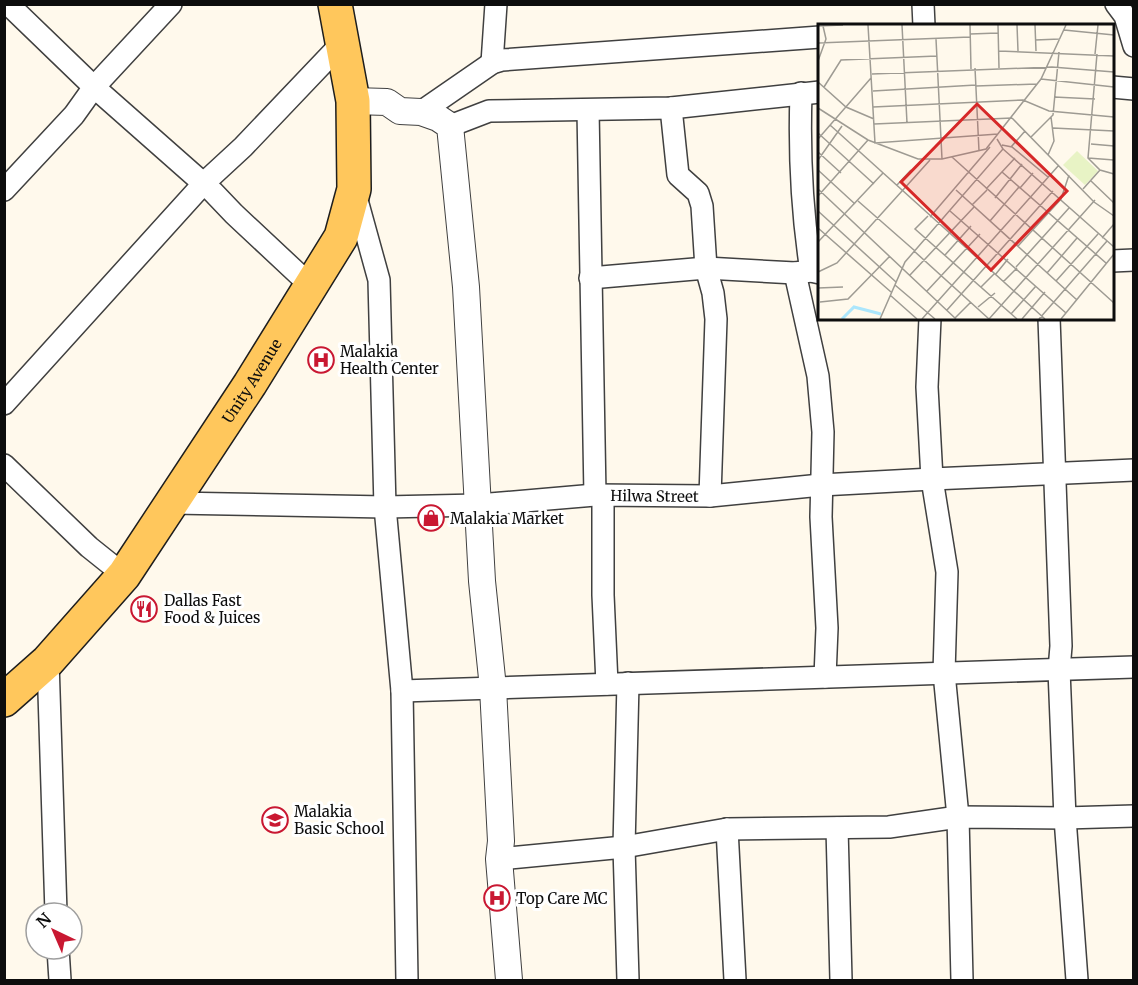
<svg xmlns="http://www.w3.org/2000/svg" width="1138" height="985" font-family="Merriweather,serif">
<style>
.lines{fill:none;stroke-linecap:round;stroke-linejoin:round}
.minor-casing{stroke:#404040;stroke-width:24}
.tertiary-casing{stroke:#404040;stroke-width:28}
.primary-casing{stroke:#1e1e1e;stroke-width:36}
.minor{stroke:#fff;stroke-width:21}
.tertiary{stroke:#fff;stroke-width:26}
.primary{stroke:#ffc75c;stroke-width:33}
.labels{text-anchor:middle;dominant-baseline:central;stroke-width:6;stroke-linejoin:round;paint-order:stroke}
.poi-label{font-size:15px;fill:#0d0d0d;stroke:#fff;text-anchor:start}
.street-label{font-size:15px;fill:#0d0d0d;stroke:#fff}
.inset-river{fill:none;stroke:#abe6fc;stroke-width:3}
.inset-road{fill:none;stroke:#9e9b93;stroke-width:1.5}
.view{fill:#d62828;fill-opacity:0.15;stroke:#d62828;stroke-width:3}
.inset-edge{fill:none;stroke:#0d0d0d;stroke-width:3}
</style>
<rect width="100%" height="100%" fill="#fff9ec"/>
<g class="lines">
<g class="minor-casing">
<g id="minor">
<path d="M 8,4 L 94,87 L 213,192 L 234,214 L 311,286"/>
<path d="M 923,4 L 924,26"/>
<path d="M 1116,4 L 1125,16 L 1134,46"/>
<path d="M 492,63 L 496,4"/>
<path d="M 1112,87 L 1134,89"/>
<path d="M 801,93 C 799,152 802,213 811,271"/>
<path d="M 671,108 L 678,175 L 698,193 L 702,206 L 706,268 L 713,293 L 716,319 L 710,496"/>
<path d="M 588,110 L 595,495"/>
<path d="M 421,112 L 492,63 L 502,60 L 820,37"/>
<path d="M 450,126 L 489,111 L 671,108 L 820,92"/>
<path d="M 4,190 L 74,115 L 94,87 L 171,4"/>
<path d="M 355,193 L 379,280 L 385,507 L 402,691 L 407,980"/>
<path d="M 1112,261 L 1134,260"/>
<path d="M 795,273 L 818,376 L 823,432 L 821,517 L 827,628 L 825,677"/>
<path d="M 590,278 L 706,268 L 795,273 L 811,271 L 820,273"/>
<path d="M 930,318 L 927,387 L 932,479 L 947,572 L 944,673 L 958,817 L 962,980"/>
<path d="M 1049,318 L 1061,646 L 1059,670 L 1065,818 L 1077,980"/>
<path d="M 4,404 L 204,183 L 243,147 L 342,43"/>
<path d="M 4,465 L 89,547 L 124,575"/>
<path d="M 603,495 L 603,595 L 607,684"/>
<path id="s1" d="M 173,503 L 385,507 L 478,505 L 595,495 L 710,496 L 821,485 L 932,479 L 1134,470"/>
<path d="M 48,661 L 56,913"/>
<path d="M 628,683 L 624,847 L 628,980"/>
<path d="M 402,691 L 1134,667"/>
<path d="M 837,828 L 841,980"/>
<path d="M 727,829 L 735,980"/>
<path d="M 499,859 L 624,847 L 727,829 L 889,827 L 958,817 L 1065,818 L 1134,816"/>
<path d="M 58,949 L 60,980"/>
</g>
</g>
<g class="tertiary-casing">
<path id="tertiary" d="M 353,101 L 387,102 L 400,111 L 421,112 L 438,118 L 450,126 L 466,287 L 482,581 L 493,688 L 501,841 L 499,859 L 509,980"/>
</g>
<g class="primary-casing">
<g id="primary">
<path id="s2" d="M 4,700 L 48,661 L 124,575 L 250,384 L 341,237 L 354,189 L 353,101 L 335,4"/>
</g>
</g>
<use href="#minor" class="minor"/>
<use href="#tertiary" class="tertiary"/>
<use href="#primary" class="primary"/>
</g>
<defs>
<g id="hospital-ring" transform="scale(1.35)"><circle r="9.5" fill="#fff" stroke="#c91832" stroke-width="1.5"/><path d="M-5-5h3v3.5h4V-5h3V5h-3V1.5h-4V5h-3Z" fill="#c91832"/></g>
<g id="shop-ring" transform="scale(1.35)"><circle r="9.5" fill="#fff" stroke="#c91832" stroke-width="1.5"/><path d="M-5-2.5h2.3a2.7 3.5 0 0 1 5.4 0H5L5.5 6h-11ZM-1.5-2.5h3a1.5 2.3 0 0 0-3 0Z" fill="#c91832"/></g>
<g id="restaurant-ring" transform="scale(1.35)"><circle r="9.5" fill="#fff" stroke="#c91832" stroke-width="1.5"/><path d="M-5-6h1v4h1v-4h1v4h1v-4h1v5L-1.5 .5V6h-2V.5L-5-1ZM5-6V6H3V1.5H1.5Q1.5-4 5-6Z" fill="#c91832"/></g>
<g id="school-ring" transform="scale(1.35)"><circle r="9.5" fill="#fff" stroke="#c91832" stroke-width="1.5"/><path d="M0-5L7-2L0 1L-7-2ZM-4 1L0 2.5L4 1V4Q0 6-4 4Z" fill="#c91832"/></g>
</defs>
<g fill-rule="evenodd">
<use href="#hospital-ring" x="321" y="360"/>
<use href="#shop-ring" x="431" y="518"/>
<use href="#restaurant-ring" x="144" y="609"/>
<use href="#school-ring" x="275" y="820"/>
<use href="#hospital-ring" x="497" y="898"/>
</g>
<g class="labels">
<g class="poi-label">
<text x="340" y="351">Malakia<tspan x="340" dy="17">Health Center</tspan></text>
<text x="450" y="518">Malakia Market</text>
<text x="164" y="600">Dallas Fast<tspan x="164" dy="17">Food &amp; Juices</tspan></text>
<text x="294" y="811">Malakia<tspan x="294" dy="17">Basic School</tspan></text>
<text x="516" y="898">Top Care MC</text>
</g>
<g class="street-label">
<text stroke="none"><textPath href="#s2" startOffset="406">Unity Avenue</textPath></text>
<text stroke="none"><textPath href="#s1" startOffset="482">Hilwa Street</textPath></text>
</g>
</g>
<g transform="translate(818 24)">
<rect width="296" height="296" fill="#fff9ec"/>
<path d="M 259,127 L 280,147 L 267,161 L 245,141 Z" fill="#e8f3c5"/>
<path class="inset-river" d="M 24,295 L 36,283 L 63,290"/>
<path class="inset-road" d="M 50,1 L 57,119 L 180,110M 84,1 L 89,99M 152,1 L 153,45M 180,1 L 181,44M 199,1 L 200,27M 217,1 L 218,27M 0,2 L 25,1M 246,6 L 296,11M 152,10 L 180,9M 118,15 L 124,135M 217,16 L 242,15M 0,19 L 152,13M 181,27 L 296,32M 277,30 L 280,1M 279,30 L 270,134 L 282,146 L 296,150M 0,37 L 8,15 L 5,2M 157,44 L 161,127M 54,50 L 234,43 L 296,48M 223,55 L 296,63M 0,58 L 28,83 L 56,95M 158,62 L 219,60M 6,63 L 23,36 L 119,32M 55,67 L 158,61M 236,73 L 277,75M 55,83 L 205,76 L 231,87 L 296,93M 0,84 L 50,116 L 100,135 L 124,135 L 168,125 L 223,55 L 248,1M 194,94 L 276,178 L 296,192M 56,100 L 194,94M 12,101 L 227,295M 235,104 L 296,107M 0,109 L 56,160M 213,113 L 235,91 L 241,28M 0,115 L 53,54M 273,120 L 296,122M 184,121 L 194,123 L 230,153M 193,123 L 207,107M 185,125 L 296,223M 0,128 L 23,149M 230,131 L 236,117 L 233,93M 134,133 L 296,279M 270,134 L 296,136M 0,136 L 24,102M 0,146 L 37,180M 184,148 L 288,239M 273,157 L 296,179M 79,161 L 93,146M 202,164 L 215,149M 0,165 L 138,295M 168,165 L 197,134M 265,165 L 282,146M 138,166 L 259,276M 0,172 L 50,116M 177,174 L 204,140M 40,177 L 97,227M 154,181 L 169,166M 0,187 L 78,258M 132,187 L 248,289M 110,192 L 97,205 L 199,295M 112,193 L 172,123M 172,197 L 201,163M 0,204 L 73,268M 284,214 L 296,200M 0,218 L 65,149M 200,222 L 243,175 L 251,151M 96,227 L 171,295M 127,231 L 153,202M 198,243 L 251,184M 0,248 L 19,239 L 112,136M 229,249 L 259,214M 92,251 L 156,183M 177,251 L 190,235M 238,257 L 280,210M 185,258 L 199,244M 77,261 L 117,295M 163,263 L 176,250M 0,264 L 25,263M 109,267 L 162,210M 72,271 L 99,295M 2,278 L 30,275 L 72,232M 160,283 L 177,269M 129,286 L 235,167M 193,290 L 218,262M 137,294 L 153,278M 62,295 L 87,238 L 185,125 L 179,115M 104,295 L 241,141M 171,295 L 277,176M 204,295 L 227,268M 221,295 L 289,217M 243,295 L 296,230"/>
<path class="view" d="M 159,80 L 249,167 L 173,246 L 83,158 Z"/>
<rect width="296" height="296" class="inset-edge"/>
</g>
<rect width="1138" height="985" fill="none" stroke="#0d0d0d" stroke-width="12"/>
<g transform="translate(54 931) rotate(316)"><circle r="28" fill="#ffffff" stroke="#9e9e9e" stroke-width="1.5"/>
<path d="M0-4.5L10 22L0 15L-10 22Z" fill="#c91832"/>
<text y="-9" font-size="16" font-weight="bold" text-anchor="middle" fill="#0d0d0d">N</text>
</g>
</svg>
